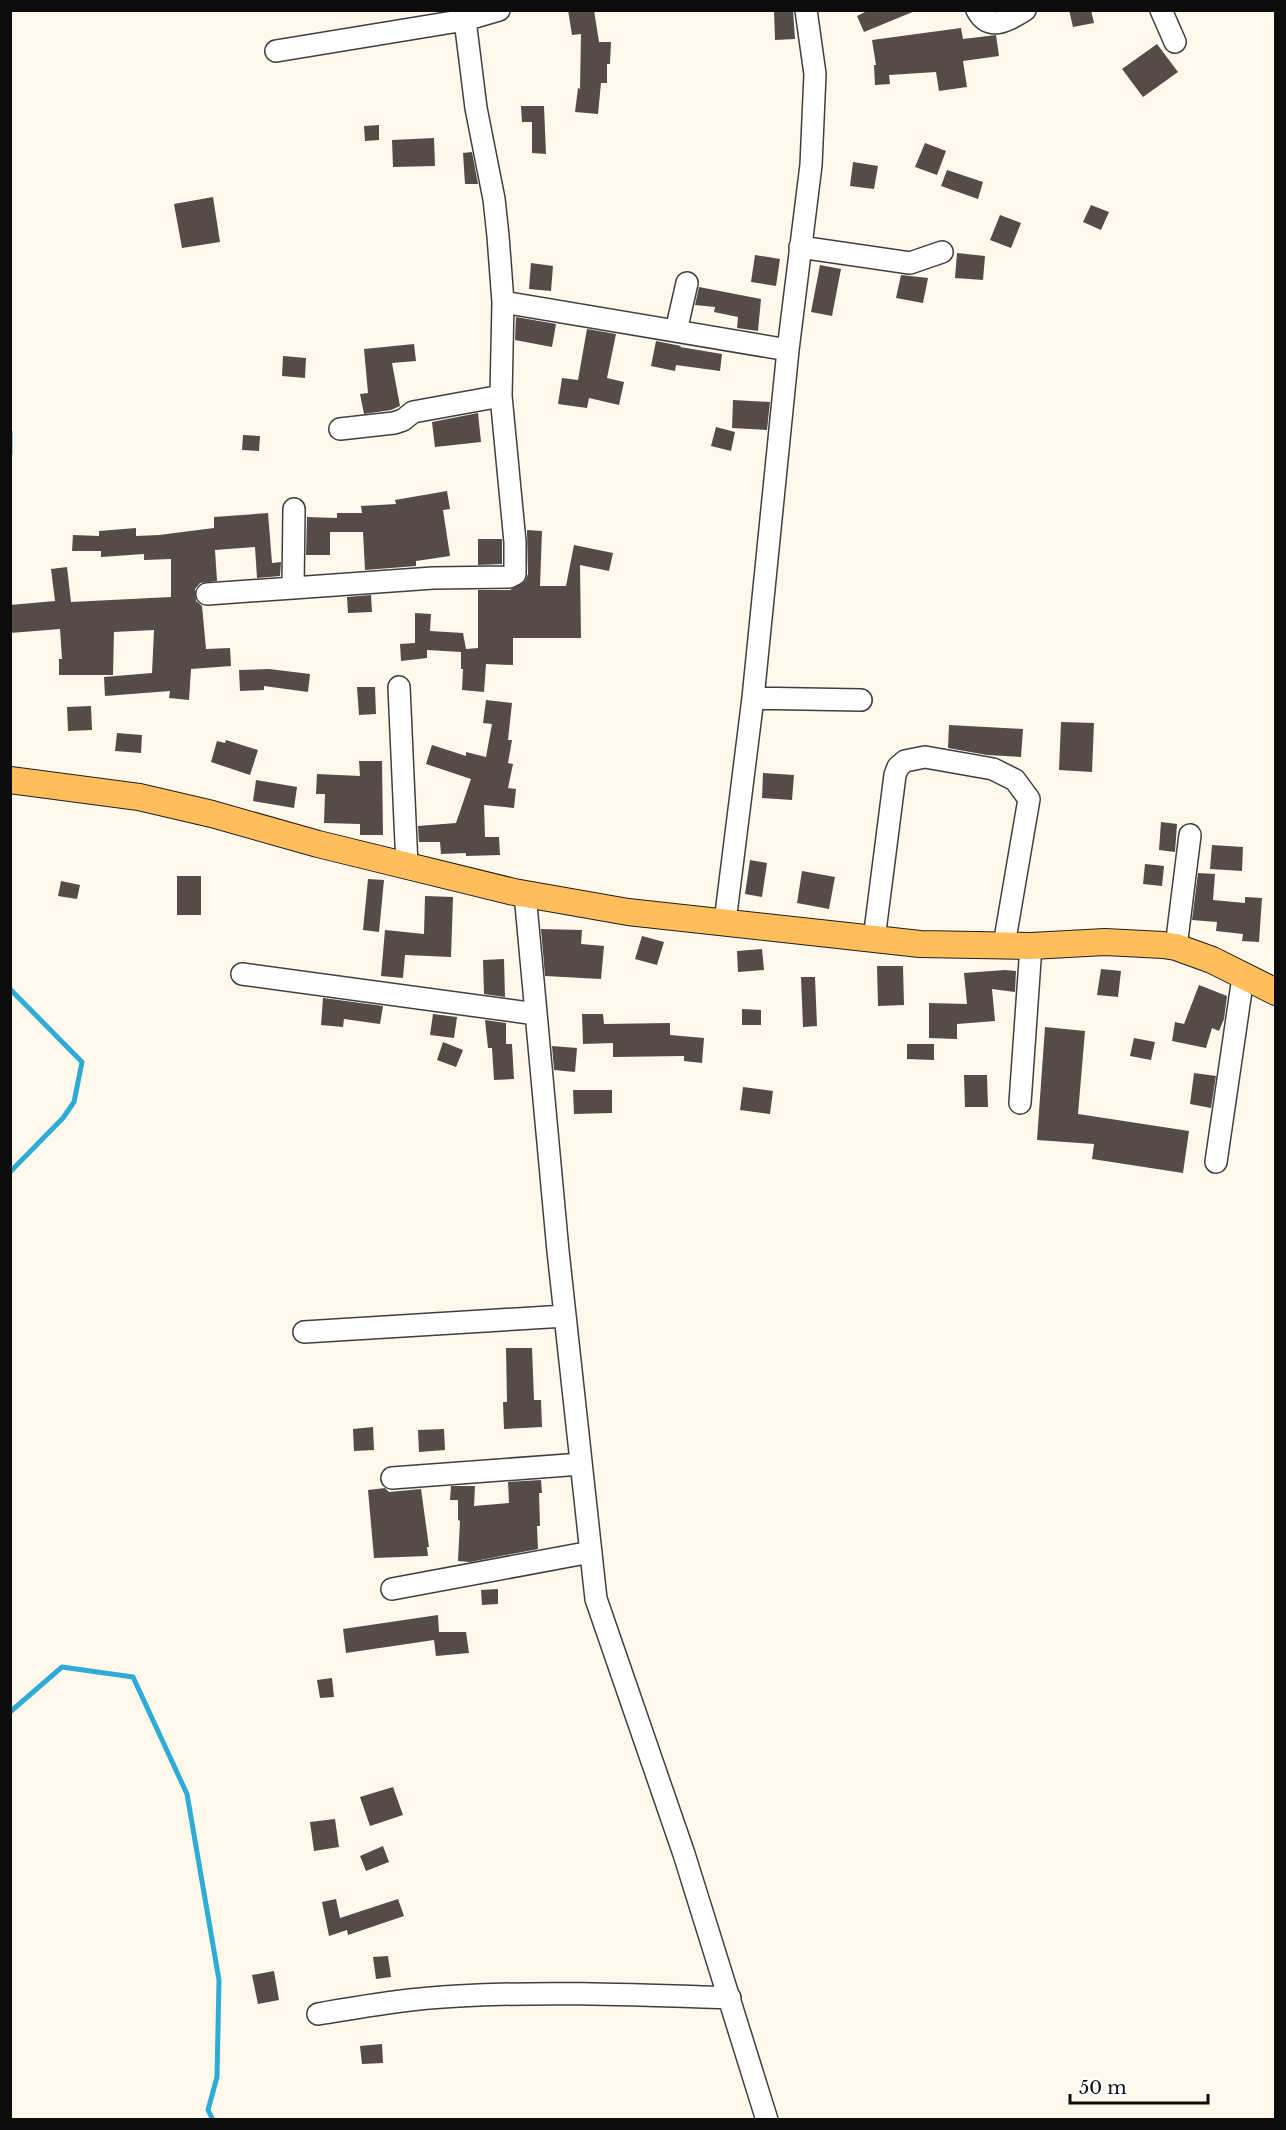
<svg xmlns="http://www.w3.org/2000/svg" width="1286" height="2130" font-family="'Libre Baskerville',serif">
<style>
.lines{fill:none;stroke-linecap:round;stroke-linejoin:round}
.stream{stroke:#2eacd6;stroke-width:5}
.building{fill:#554b48}
.minor-casing{stroke:#3f3f3f;stroke-width:24}
.major-casing{stroke:#1d1d1d;stroke-width:28}
.minor{stroke:#fff;stroke-width:21}
.major{stroke:#ffbe5b;stroke-width:26}
</style>
<rect width="100%" height="100%" fill="#fff8eb"/>
<g class="lines">
<path class="stream" d="M 10,432 L 10,454
M 10,989 L 82,1062 L 74,1102 L 63,1118 L 10,1172
M 10,1712 L 62,1667 L 133,1677 L 187,1794 L 219,1980 L 217,2077 L 208,2110 L 213,2120"/>
</g>
<path class="building" d="M 568,10 L 594,10 L 599,42 L 611,42 L 610,64 L 607,64 L 607,83 L 601,83 L 598,114 L 575,112 L 578,88 L 580,89 L 581,34 L 572,35 Z
M 774,10 L 793,10 L 795,39 L 775,40 Z
M 869,10 L 914,10 L 915,11 L 864,32 L 857,16 Z
M 1069,10 L 1091,10 L 1094,23 L 1073,27 Z
M 961,28 L 963,39 L 996,35 L 999,56 L 963,61 L 967,87 L 939,91 L 936,72 L 889,75 L 890,84 L 875,85 L 874,65 L 876,65 L 872,40 Z
M 1157,44 L 1178,72 L 1143,97 L 1122,69 Z
M 521,106 L 544,106 L 546,154 L 532,153 L 532,122 L 522,122 Z
M 379,125 L 379,140 L 365,141 L 364,126 Z
M 434,138 L 435,166 L 393,167 L 392,140 Z
M 925,143 L 946,151 L 937,175 L 915,167 Z
M 472,152 L 478,184 L 465,184 L 463,153 Z
M 853,162 L 878,166 L 874,189 L 850,186 Z
M 947,170 L 983,182 L 978,199 L 941,186 Z
M 213,197 L 220,242 L 182,248 L 174,204 Z
M 1091,205 L 1109,212 L 1101,230 L 1083,222 Z
M 1000,215 L 1021,223 L 1011,248 L 990,240 Z
M 957,253 L 985,256 L 983,280 L 955,278 Z
M 755,255 L 780,259 L 776,286 L 751,282 Z
M 531,263 L 553,266 L 551,291 L 529,289 Z
M 820,265 L 841,269 L 832,316 L 811,312 Z
M 901,275 L 928,278 L 923,303 L 896,298 Z
M 699,287 L 761,299 L 758,331 L 737,328 L 738,317 L 714,312 L 715,307 L 695,305 Z
M 516,317 L 556,324 L 552,347 L 515,340 Z
M 587,329 L 616,334 L 607,378 L 624,382 L 619,405 L 589,398 L 587,408 L 558,404 L 562,378 L 578,380 Z
M 656,341 L 681,346 L 680,347 L 722,354 L 720,371 L 676,365 L 675,371 L 651,366 Z
M 414,344 L 416,361 L 392,363 L 400,406 L 391,410 L 364,414 L 360,394 L 368,393 L 364,349 Z
M 283,356 L 306,358 L 305,378 L 282,376 Z
M 733,400 L 770,402 L 767,430 L 732,428 Z
M 478,413 L 481,442 L 435,447 L 432,422 Z
M 716,427 L 735,432 L 731,451 L 711,446 Z
M 243,435 L 260,436 L 259,451 L 242,450 Z
M 447,491 L 450,509 L 443,510 L 450,556 L 416,561 L 416,566 L 365,570 L 363,532 L 330,532 L 330,555 L 306,555 L 307,517 L 337,518 L 337,513 L 362,513 L 361,506 L 396,504 L 395,500 Z
M 268,513 L 272,563 L 281,562 L 280,576 L 257,578 L 255,547 L 215,550 L 217,581 L 200,583 L 195,589 L 196,601 L 202,606 L 206,649 L 230,648 L 231,666 L 191,669 L 189,700 L 169,698 L 170,691 L 105,696 L 104,677 L 152,673 L 154,630 L 114,632 L 113,675 L 59,675 L 59,659 L 62,659 L 60,629 L 10,633 L 10,605 L 55,601 L 51,569 L 67,567 L 71,602 L 171,597 L 171,559 L 144,560 L 144,554 L 101,557 L 101,551 L 72,551 L 73,535 L 99,536 L 99,531 L 136,528 L 136,536 L 159,535 L 214,528 L 214,517 Z
M 527,530 L 542,531 L 540,586 L 566,586 L 574,545 L 613,553 L 609,571 L 580,565 L 581,638 L 513,638 L 513,665 L 486,664 L 484,692 L 462,690 L 463,669 L 461,669 L 461,652 L 427,650 L 427,658 L 401,661 L 400,644 L 415,643 L 415,613 L 431,614 L 430,631 L 463,633 L 466,649 L 478,648 L 478,590 L 510,590 L 525,581 L 528,574 Z
M 478,539 L 502,539 L 502,564 L 478,565 Z
M 371,595 L 372,612 L 348,613 L 347,597 Z
M 269,669 L 310,674 L 308,692 L 264,686 L 264,690 L 240,691 L 239,670 Z
M 357,687 L 375,687 L 376,714 L 359,715 Z
M 486,700 L 512,703 L 508,740 L 512,740 L 508,763 L 513,764 L 508,788 L 516,789 L 514,808 L 484,805 L 485,837 L 499,837 L 500,855 L 466,856 L 466,853 L 441,854 L 440,842 L 419,842 L 418,826 L 456,823 L 471,779 L 426,764 L 432,745 L 466,756 L 466,752 L 486,757 L 492,724 L 483,723 Z
M 91,706 L 92,730 L 68,731 L 67,707 Z
M 1061,722 L 1094,723 L 1092,772 L 1059,770 Z
M 949,725 L 1023,729 L 1021,757 L 987,755 L 948,748 Z
M 117,733 L 142,735 L 141,753 L 115,751 Z
M 226,740 L 258,750 L 250,775 L 211,762 L 217,741 L 225,743 Z
M 359,761 L 382,761 L 383,835 L 360,835 L 360,824 L 324,823 L 325,794 L 316,794 L 317,774 L 360,776 Z
M 763,773 L 794,775 L 792,800 L 762,798 Z
M 256,780 L 297,787 L 294,808 L 253,801 Z
M 1161,822 L 1177,824 L 1175,852 L 1159,850 Z
M 1212,845 L 1243,847 L 1242,871 L 1210,869 Z
M 750,860 L 767,863 L 762,897 L 745,894 Z
M 1145,864 L 1164,866 L 1162,886 L 1143,884 Z
M 802,871 L 835,877 L 829,909 L 797,903 Z
M 1198,873 L 1215,874 L 1213,900 L 1245,903 L 1245,897 L 1262,898 L 1259,942 L 1242,941 L 1243,934 L 1216,931 L 1217,922 L 1192,920 Z
M 177,876 L 201,876 L 201,915 L 177,915 Z
M 368,879 L 384,880 L 379,932 L 363,930 Z
M 61,881 L 80,885 L 77,899 L 58,896 Z
M 425,896 L 453,897 L 451,957 L 405,955 L 403,978 L 381,976 L 385,930 L 424,934 Z
M 541,929 L 582,930 L 581,944 L 604,946 L 601,979 L 545,976 Z
M 642,936 L 664,942 L 657,965 L 635,959 Z
M 762,949 L 764,970 L 738,972 L 737,951 Z
M 504,959 L 505,997 L 484,994 L 483,960 Z
M 877,966 L 903,966 L 904,1005 L 878,1006 Z
M 1101,969 L 1121,971 L 1118,997 L 1097,995 Z
M 1005,970 L 1016,971 L 1015,992 L 992,989 L 995,1021 L 957,1024 L 957,1039 L 929,1038 L 929,1003 L 967,1004 L 964,973 Z
M 801,977 L 815,977 L 817,1026 L 803,1027 Z
M 1199,985 L 1227,996 L 1224,1019 L 1219,1031 L 1212,1028 L 1206,1048 L 1172,1041 L 1175,1022 L 1184,1024 Z
M 323,998 L 383,1006 L 380,1024 L 344,1019 L 343,1027 L 321,1025 Z
M 742,1009 L 761,1010 L 761,1025 L 742,1025 Z
M 433,1014 L 457,1017 L 454,1038 L 430,1035 Z
M 582,1014 L 603,1014 L 604,1024 L 670,1023 L 670,1035 L 704,1038 L 702,1063 L 684,1061 L 684,1056 L 613,1057 L 613,1043 L 583,1044 Z
M 485,1020 L 506,1023 L 506,1044 L 512,1044 L 514,1079 L 494,1080 L 492,1048 L 488,1048 Z
M 1045,1027 L 1085,1031 L 1078,1114 L 1189,1131 L 1183,1173 L 1092,1159 L 1094,1144 L 1037,1140 Z
M 1134,1038 L 1155,1042 L 1151,1060 L 1130,1056 Z
M 443,1042 L 463,1050 L 456,1067 L 437,1060 Z
M 907,1044 L 934,1044 L 934,1060 L 907,1059 Z
M 552,1046 L 577,1048 L 575,1072 L 554,1070 Z
M 1194,1073 L 1216,1076 L 1211,1108 L 1190,1104 Z
M 964,1075 L 987,1075 L 988,1107 L 965,1107 Z
M 743,1087 L 773,1091 L 770,1114 L 740,1110 Z
M 573,1090 L 612,1090 L 612,1113 L 574,1114 Z
M 506,1348 L 532,1348 L 534,1400 L 541,1400 L 542,1427 L 504,1429 L 503,1402 L 507,1402 Z
M 373,1427 L 374,1450 L 354,1451 L 353,1429 Z
M 444,1429 L 445,1450 L 419,1452 L 418,1430 Z
M 541,1480 L 542,1493 L 539,1493 L 540,1526 L 537,1526 L 538,1549 L 470,1562 L 458,1561 L 460,1521 L 458,1520 L 458,1500 L 450,1500 L 451,1486 L 475,1486 L 474,1506 L 509,1503 L 508,1482 Z
M 385,1488 L 389,1492 L 421,1489 L 429,1547 L 427,1547 L 428,1556 L 374,1558 L 368,1490 Z
M 498,1589 L 498,1604 L 482,1605 L 481,1590 Z
M 438,1615 L 439,1632 L 466,1632 L 469,1653 L 436,1656 L 434,1640 L 346,1653 L 343,1629 Z
M 332,1678 L 334,1697 L 320,1698 L 317,1680 Z
M 393,1787 L 403,1815 L 370,1826 L 360,1797 Z
M 335,1819 L 339,1847 L 314,1851 L 310,1822 Z
M 383,1846 L 389,1862 L 366,1871 L 360,1856 Z
M 336,1899 L 340,1918 L 398,1899 L 404,1916 L 348,1935 L 347,1930 L 329,1936 L 322,1902 Z
M 388,1956 L 391,1977 L 376,1979 L 373,1957 Z
M 274,1971 L 279,2000 L 258,2004 L 252,1975 Z
M 382,2044 L 383,2063 L 362,2064 L 360,2046 Z"/>
<g class="lines">
<g class="minor-casing">
<path id="minor" d="M 977,10 C 989,32 1008,21 1025,10
M 1161,10 L 1175,42
M 276,51 L 465,20 L 499,10
M 800,247 L 910,263 L 942,252
M 503,302 L 788,350
M 676,331 L 687,283
M 340,429 L 394,423 L 403,420 L 413,412 L 501,396
M 294,509 L 293,588 L 433,578 L 509,577 L 515,574 L 515,542 L 501,396 L 503,302 L 498,236 L 494,199 L 476,108 L 465,20
M 207,594 L 293,588
M 399,687 L 407,866
M 753,698 L 861,700
M 525,894 L 558,1251 L 596,1599 L 684,1854 L 767,2120
M 725,922 L 753,698 L 788,350 L 811,165 L 815,74 L 806,10
M 874,939 L 895,775 L 898,767 L 905,761 L 925,757 L 993,769 L 1015,780 L 1029,799 L 1004,945
M 1176,947 L 1190,835
M 242,974 L 536,1014
M 1020,1103 L 1031,946
M 1216,1162 L 1243,977
M 304,1332 L 565,1316
M 392,1478 L 581,1464
M 392,1589 L 591,1552
M 318,2014 C 365,2006 412,1998 459,1996 C 550,1991 640,1995 730,1998"/>
</g>
<g class="major-casing">
<path id="major" d="M 10,780 L 139,797 L 212,814 L 318,844 L 514,892 L 628,912 L 920,944 L 1031,946 L 1105,942 L 1163,945 L 1176,947 L 1212,960 L 1276,992"/>
</g>
<use href="#minor" class="minor"/>
<use href="#major" class="major"/>
</g>
<rect width="1286" height="2130" fill="none" stroke="#0c0c0c" stroke-width="24"/>
<path d="M1070 2094v9h138v-9" fill="none" stroke="#0c0c0c" stroke-width="3"/>
<text x="1079" y="2094" font-size="18" fill="#0c0c0c" stroke="#ffffff" stroke-width="4.5" paint-order="stroke">50 m</text>
</svg>
